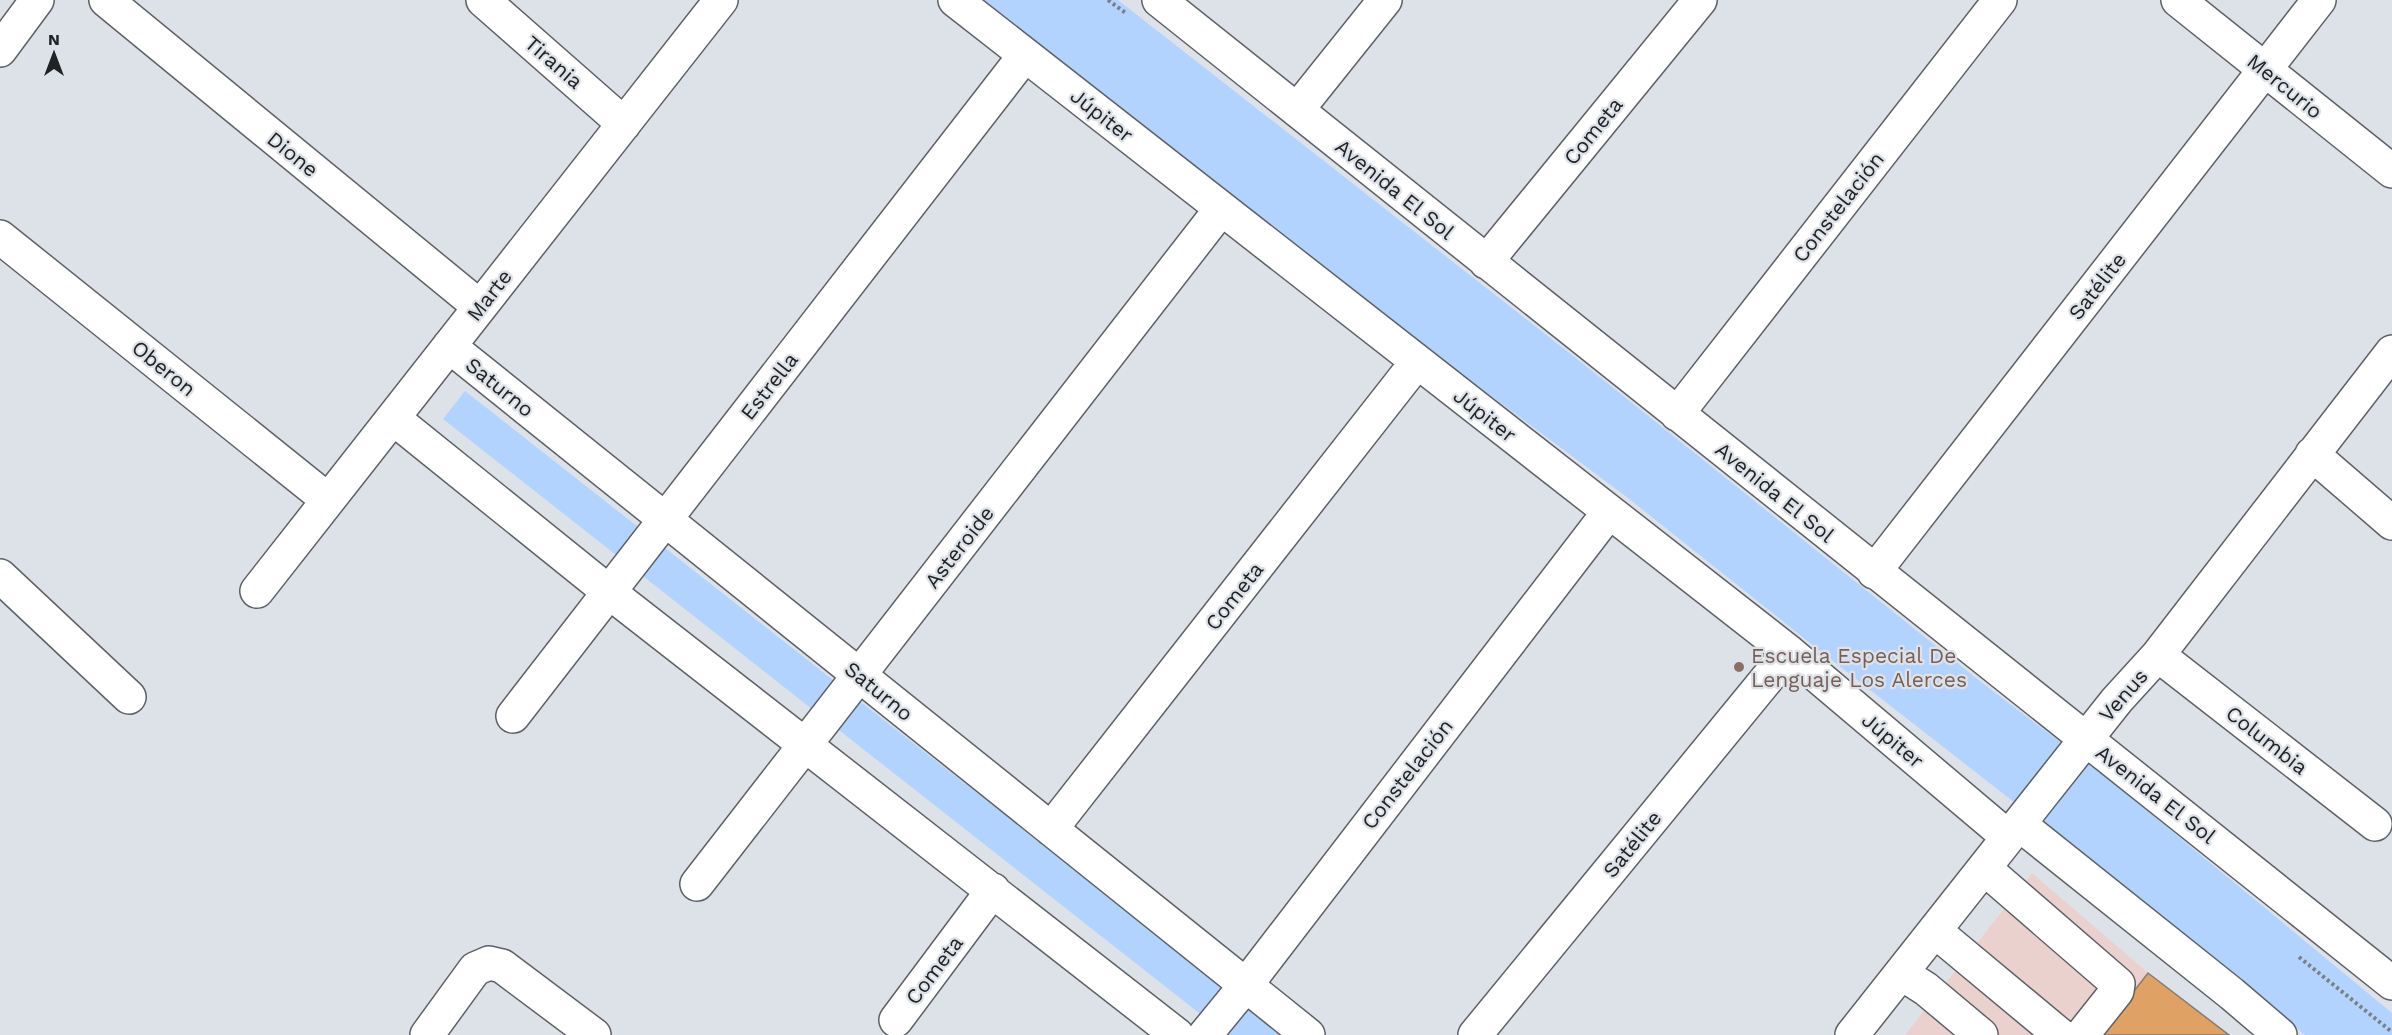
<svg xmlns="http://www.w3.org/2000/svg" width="2392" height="1035" font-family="'Work Sans',sans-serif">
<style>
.commercial{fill:#ebd1ce}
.green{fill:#b3d3ff}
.building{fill:#dfa264;stroke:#827c77;stroke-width:1.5}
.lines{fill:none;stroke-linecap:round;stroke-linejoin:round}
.minor-casing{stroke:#5d6166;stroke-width:36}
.path{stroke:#7c8084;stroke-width:4;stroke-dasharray:3 3;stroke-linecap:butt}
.minor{stroke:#fff;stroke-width:33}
.education-dot{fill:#8d6e63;stroke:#dde2e8;stroke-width:2}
.labels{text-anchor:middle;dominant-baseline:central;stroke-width:4.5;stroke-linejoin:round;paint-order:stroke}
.street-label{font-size:21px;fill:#202224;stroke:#dde2e8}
.education-label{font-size:21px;fill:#785e54;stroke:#dde2e8;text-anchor:start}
</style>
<rect width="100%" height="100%" fill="#dde2e8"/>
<path class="commercial" d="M 2032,873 L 2148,973 L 2229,1035 L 1905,1035 Z"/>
<path class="green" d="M 976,0 L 1118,0 L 1572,355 L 1981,682 L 2105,776 L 2392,1013 L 2392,1035 L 2305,1035 L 2037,820 L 1815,647 L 1628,498 L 1229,200 Z
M 465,391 L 1285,1035 L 1227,1035 L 443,419 Z"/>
<path class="building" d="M 2148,973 L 2229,1035 L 2100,1035 Z"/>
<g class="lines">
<g class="minor-casing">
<path id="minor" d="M 106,0 L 480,307
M 483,0 L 624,124
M 955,0 L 1789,652 L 2008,837
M 1159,0 L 2392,983
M 2178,0 L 2392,171
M 0,50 L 37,0
M 1297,110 L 1385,0
M 0,237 L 328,500
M 1486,262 L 1700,0
M 449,346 L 1308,1035
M 1677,414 L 2000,0
M 393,418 L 609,592 L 1177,1035
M 2312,454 L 2392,523
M 1874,572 L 2319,0
M 0,576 L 129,697
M 257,591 L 721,0
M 2158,655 L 2375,824
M 513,716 L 1025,55
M 2019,824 L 2232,994 L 2280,1035
M 1051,829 L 1417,362
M 1984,868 L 2118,984 L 2117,991 L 2082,1035
M 697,884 L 1221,209
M 1935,931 L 2060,1035
M 1901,973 L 1926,989 L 1981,1035
M 896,1020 L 993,890
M 427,1035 L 475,969 L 489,963 L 502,966 L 594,1035
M 1205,1035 L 1246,985 L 1609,512
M 1475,1035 L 1789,652
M 1852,1035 L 2086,739 L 2117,700 L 2158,655 L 2392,352"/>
</g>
<path class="path" d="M 1108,0 L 1127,14
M 2299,957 L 2392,1032"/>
<use href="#minor" class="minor"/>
</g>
<circle class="education-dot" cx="1739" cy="667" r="6"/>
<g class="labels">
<g class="street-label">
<text transform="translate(554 62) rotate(41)">Tirania</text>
<text transform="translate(2285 86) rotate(39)">Mercurio</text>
<text transform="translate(1102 115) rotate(38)">Júpiter</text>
<text transform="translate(1593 131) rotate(-51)">Cometa</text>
<text transform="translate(293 154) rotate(39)">Dione</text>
<text transform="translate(1395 189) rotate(39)">Avenida El Sol</text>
<text transform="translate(1838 207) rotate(-52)">Constelación</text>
<text transform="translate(2097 286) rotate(-52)">Satélite</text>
<text transform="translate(489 295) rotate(-52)">Marte</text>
<text transform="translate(164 368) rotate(39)">Oberon</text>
<text transform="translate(769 386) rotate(-52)">Estrella</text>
<text transform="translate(500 387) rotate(39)">Saturno</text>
<text transform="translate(1485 415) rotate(38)">Júpiter</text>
<text transform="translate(1775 492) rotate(39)">Avenida El Sol</text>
<text transform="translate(959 547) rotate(-52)">Asteroide</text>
<text transform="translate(1234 596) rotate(-52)">Cometa</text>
<text transform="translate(879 691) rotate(39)">Saturno</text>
<text transform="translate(2123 695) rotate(-49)">Venus</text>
<text transform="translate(1893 740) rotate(40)">Júpiter</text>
<text transform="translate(2267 740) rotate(38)">Columbia</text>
<text transform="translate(1407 774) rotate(-52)">Constelación</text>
<text transform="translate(2156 794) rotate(38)">Avenida El Sol</text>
<text transform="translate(1632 844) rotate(-51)">Satélite</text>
<text transform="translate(934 970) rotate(-53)">Cometa</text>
</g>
<g class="education-label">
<text x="1751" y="655">Escuela Especial De<tspan x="1751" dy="24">Lenguaje Los Alerces</tspan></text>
</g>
</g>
<g transform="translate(54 54)" stroke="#dde2e8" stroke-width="4.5" paint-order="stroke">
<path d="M0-4.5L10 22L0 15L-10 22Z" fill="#202224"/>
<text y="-9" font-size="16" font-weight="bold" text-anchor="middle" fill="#202224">N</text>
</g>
</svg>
